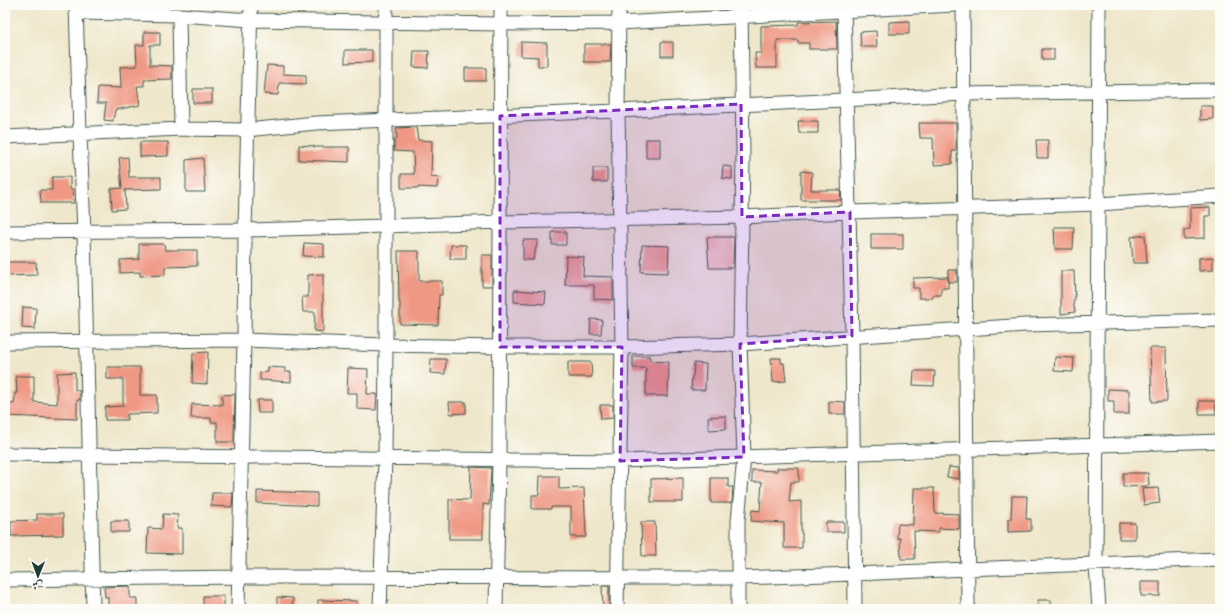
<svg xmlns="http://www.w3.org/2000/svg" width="1225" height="614" font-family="'IM FELL Double Pica',Amiri,serif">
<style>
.building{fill:#ef9984}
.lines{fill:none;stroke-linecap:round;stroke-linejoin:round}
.minor-casing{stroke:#3e564b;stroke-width:15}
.minor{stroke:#fff;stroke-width:13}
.marked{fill:#7b2cbf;fill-opacity:0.2;stroke:#7b2cbf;stroke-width:3;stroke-dasharray:8 5;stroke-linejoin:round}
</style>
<rect width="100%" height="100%" fill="#fdfcf7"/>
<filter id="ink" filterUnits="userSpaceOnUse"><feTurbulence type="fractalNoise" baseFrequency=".025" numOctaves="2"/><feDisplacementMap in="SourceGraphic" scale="8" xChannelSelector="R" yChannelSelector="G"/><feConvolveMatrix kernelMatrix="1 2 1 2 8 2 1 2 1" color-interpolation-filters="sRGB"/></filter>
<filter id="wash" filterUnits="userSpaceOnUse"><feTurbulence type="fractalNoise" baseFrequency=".012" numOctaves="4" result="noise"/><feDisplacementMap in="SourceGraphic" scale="16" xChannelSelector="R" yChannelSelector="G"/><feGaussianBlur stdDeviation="0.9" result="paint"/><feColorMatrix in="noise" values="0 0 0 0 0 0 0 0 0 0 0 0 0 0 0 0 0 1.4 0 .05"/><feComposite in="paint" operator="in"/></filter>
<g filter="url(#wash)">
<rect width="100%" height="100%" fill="#efe7cb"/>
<g id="blocks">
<path class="building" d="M 836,21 L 837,49 L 809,49 L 809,43 L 798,43 L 798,40 L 777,40 L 777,68 L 756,68 L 755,53 L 761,53 L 761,26 L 798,25 L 798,22 Z
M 909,21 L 909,34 L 889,34 L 889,22 Z
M 876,31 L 877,47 L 861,47 L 860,32 Z
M 144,32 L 160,32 L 160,45 L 150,45 L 150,65 L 172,66 L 172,79 L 144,80 L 144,86 L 137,86 L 140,105 L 115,110 L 113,121 L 104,120 L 106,103 L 97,103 L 98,87 L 121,88 L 120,67 L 137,66 L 136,45 L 144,45 Z
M 521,42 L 547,43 L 547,66 L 538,66 L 538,57 L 521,56 Z
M 661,42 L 673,42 L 673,56 L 661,56 Z
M 584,44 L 611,44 L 610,62 L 584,62 Z
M 1042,49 L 1054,49 L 1054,60 L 1042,60 Z
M 345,50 L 372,50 L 372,62 L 345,63 Z
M 414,51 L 429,51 L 428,68 L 413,67 Z
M 267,65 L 283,66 L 283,74 L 306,75 L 306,84 L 279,83 L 278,95 L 264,94 Z
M 465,68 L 486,68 L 486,81 L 465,81 Z
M 193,89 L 212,89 L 212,103 L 193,103 Z
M 1200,106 L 1213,106 L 1213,119 L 1200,120 Z
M 798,121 L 818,121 L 818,133 L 799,133 Z
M 919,123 L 956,123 L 956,151 L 952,151 L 952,164 L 934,165 L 933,138 L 920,138 Z
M 416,127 L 418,140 L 432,141 L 431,177 L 438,176 L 437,188 L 419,187 L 419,188 L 401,188 L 401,174 L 414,174 L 413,152 L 394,151 L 394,139 L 397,139 L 396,128 Z
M 646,139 L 660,139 L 660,158 L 646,158 Z
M 1036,140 L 1048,140 L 1048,158 L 1037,158 Z
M 140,142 L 168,142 L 168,156 L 140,157 Z
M 299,145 L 314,146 L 314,147 L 349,147 L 349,162 L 299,160 Z
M 128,157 L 129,177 L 161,177 L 161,189 L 125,190 L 126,209 L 112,210 L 111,189 L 122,188 L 119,158 Z
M 203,158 L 205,192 L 186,192 L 186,160 Z
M 723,166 L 732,167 L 732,179 L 722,178 Z
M 593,168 L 607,168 L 607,182 L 593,182 Z
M 801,171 L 812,172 L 811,190 L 840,190 L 841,200 L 801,200 Z
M 52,177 L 70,177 L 70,189 L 73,189 L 74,203 L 41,203 L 40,190 L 52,190 Z
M 1210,207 L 1210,216 L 1205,216 L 1205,238 L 1184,239 L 1184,230 L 1190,229 L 1190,208 Z
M 1054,227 L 1074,227 L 1073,249 L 1055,249 Z
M 552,232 L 566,232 L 566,245 L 552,245 Z
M 871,234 L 903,234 L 903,249 L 871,249 Z
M 1145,235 L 1147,263 L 1133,263 L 1131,237 Z
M 707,237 L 734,237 L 733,268 L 709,268 Z
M 523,240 L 538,240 L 533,260 L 523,260 Z
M 304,243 L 324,244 L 324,257 L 303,256 Z
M 139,244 L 164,244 L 165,250 L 197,250 L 197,266 L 165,267 L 165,275 L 140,276 L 140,272 L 120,273 L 120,260 L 139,259 Z
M 451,245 L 466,245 L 466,259 L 450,259 Z
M 642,245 L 669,246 L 668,273 L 641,272 Z
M 398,251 L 419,251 L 419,281 L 442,281 L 442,295 L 439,295 L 438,325 L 400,324 L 400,302 L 399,302 Z
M 482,255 L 492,255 L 492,286 L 482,286 Z
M 566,256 L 584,257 L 583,276 L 613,277 L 613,300 L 594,299 L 594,285 L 565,285 Z
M 1213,257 L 1213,270 L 1199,271 L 1199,258 Z
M 5,262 L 36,262 L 37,275 L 5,276 Z
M 948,270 L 957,270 L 957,282 L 948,282 Z
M 1061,271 L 1074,271 L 1075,300 L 1073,300 L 1075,312 L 1061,314 Z
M 323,274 L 323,332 L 314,331 L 315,312 L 303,312 L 302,297 L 308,297 L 308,275 Z
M 948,277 L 948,288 L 941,288 L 941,295 L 933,295 L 933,298 L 919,298 L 919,288 L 913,288 L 913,278 Z
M 514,290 L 546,292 L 545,304 L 514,302 Z
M 23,307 L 36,308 L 35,329 L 22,328 Z
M 591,319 L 602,320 L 601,334 L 590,334 Z
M 1150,348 L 1166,348 L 1167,401 L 1152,402 Z
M 208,352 L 207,384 L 192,383 L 193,353 Z
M 633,356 L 650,356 L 650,361 L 669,362 L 668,396 L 646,396 L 646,368 L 633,368 Z
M 1055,357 L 1074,358 L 1073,372 L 1054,371 Z
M 771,358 L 781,358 L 781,363 L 784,363 L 786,381 L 773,382 Z
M 431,359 L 446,359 L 445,374 L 430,373 Z
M 568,362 L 591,362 L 592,377 L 568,377 Z
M 694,363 L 706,364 L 705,390 L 691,390 L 692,376 L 693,376 Z
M 107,367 L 140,367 L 140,395 L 157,395 L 157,413 L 127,414 L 127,420 L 105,420 L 105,407 L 123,406 L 123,379 L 107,379 Z
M 268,367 L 285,368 L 285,372 L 291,372 L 291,382 L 260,380 L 260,373 L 268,372 Z
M 348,368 L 368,369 L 367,394 L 377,394 L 376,410 L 357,409 L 357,393 L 347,393 Z
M 914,371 L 935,371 L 934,386 L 913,385 Z
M 75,372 L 75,390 L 80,391 L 80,400 L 77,400 L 77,419 L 5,416 L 5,403 L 14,404 L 15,393 L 17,393 L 16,376 L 34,376 L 34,402 L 57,404 L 57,373 Z
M 1108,389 L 1129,390 L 1129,414 L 1114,414 L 1114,401 L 1108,401 Z
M 235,394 L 234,442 L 217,442 L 217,422 L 211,422 L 211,418 L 191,418 L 192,404 L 222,405 L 222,395 Z
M 257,400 L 272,400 L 272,413 L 258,413 Z
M 829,401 L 845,402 L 845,414 L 829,414 Z
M 1199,401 L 1215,401 L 1216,414 L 1199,414 Z
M 449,402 L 466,402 L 466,413 L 450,414 Z
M 600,405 L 613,405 L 613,418 L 601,419 Z
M 726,416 L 726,429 L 709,430 L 708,417 Z
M 471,467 L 491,468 L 489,505 L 483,504 L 483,539 L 449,539 L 449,499 L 470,500 Z
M 949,467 L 959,468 L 959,479 L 947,477 Z
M 777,468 L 799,468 L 799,482 L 791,482 L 789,502 L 801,501 L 801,533 L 802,533 L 802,548 L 784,548 L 784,523 L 751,521 L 752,510 L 760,511 L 762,482 L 752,482 L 752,470 L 777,471 Z
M 1123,473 L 1148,473 L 1149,486 L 1123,487 Z
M 540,476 L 559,476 L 559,489 L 584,488 L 586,537 L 571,537 L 571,507 L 551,507 L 551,509 L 532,509 L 532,495 L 539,495 Z
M 683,478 L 683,502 L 651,502 L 651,479 Z
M 711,478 L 728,478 L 728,487 L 733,487 L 732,503 L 711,503 Z
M 914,488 L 934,488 L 935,513 L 959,514 L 959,529 L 939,528 L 939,532 L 914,531 L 915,559 L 901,559 L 900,538 L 897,538 L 898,524 L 913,525 Z
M 1158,488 L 1160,503 L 1144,505 L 1142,489 Z
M 257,491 L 317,493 L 317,506 L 257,503 Z
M 212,493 L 233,493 L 232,507 L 211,506 Z
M 1012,496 L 1027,496 L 1026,519 L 1031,519 L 1031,531 L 1008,532 L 1008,519 L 1011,519 Z
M 37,514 L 63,514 L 63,535 L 11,536 L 11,521 L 37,520 Z
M 163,514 L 178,515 L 177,528 L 182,528 L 182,554 L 147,553 L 148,528 L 162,529 Z
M 111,521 L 129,521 L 129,532 L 111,532 Z
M 641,522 L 655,522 L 656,556 L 642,556 Z
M 826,522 L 844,522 L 844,532 L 826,532 Z
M 1119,523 L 1135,523 L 1135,539 L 1119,539 Z
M 1141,582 L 1160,582 L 1160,596 L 1141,596 Z
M 130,586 L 130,598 L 137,598 L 137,608 L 108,608 L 108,597 L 105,597 L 104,587 Z
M 602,586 L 609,586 L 609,609 L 603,609 Z
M 203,596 L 224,596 L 224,609 L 203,609 Z
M 277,597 L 293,598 L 292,607 L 277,607 Z
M 318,600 L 357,601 L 357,609 L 318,609 Z
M 1038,600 L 1051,600 L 1051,609 L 1038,609 Z"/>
</g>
</g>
<g filter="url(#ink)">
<use href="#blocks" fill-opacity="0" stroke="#3e564b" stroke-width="1"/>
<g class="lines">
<g class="minor-casing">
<path id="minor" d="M 76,5 L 80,134 L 84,232 L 93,609
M 844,5 L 852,336 L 855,609
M 963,5 L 968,609
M 76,13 L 179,15 L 251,20 L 500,24 L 619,23 L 954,5
M 179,15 L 181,129
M 5,137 L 181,129 L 247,130 L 316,123 L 618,111 L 964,94 L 1220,90
M 5,232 L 245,230 L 385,226 L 501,222 L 742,217 L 850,212 L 1098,204 L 1220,196
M 5,342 L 244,340 L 386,345 L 500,347 L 622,347 L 740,344 L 1026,325 L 1220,320
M 5,454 L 620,461 L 1220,441
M 5,580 L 239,577 L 739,578 L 854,574 L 967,569 L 1220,559
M 238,609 L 244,340 L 245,230 L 251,5
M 380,609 L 385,458 L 386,345 L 386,5
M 496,609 L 499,460 L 501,5
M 617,609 L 622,347 L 618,111 L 619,5
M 738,609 L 738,521 L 744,457 L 740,344 L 743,156 L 741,5
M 1099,609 L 1096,564 L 1099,5"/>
</g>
<use href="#minor" class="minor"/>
</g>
</g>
<path class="marked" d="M 741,104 L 742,217 L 850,212 L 852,336 L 740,344 L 744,457 L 620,461 L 622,347 L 500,347 L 500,116 Z"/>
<rect width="1225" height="614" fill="none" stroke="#fdfcf7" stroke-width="20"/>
<g transform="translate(38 576) rotate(181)" stroke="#fdfcf7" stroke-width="3" paint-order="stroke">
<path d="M0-3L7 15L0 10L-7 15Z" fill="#1f3d34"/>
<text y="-6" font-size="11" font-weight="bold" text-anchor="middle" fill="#1f3d34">ش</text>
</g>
</svg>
